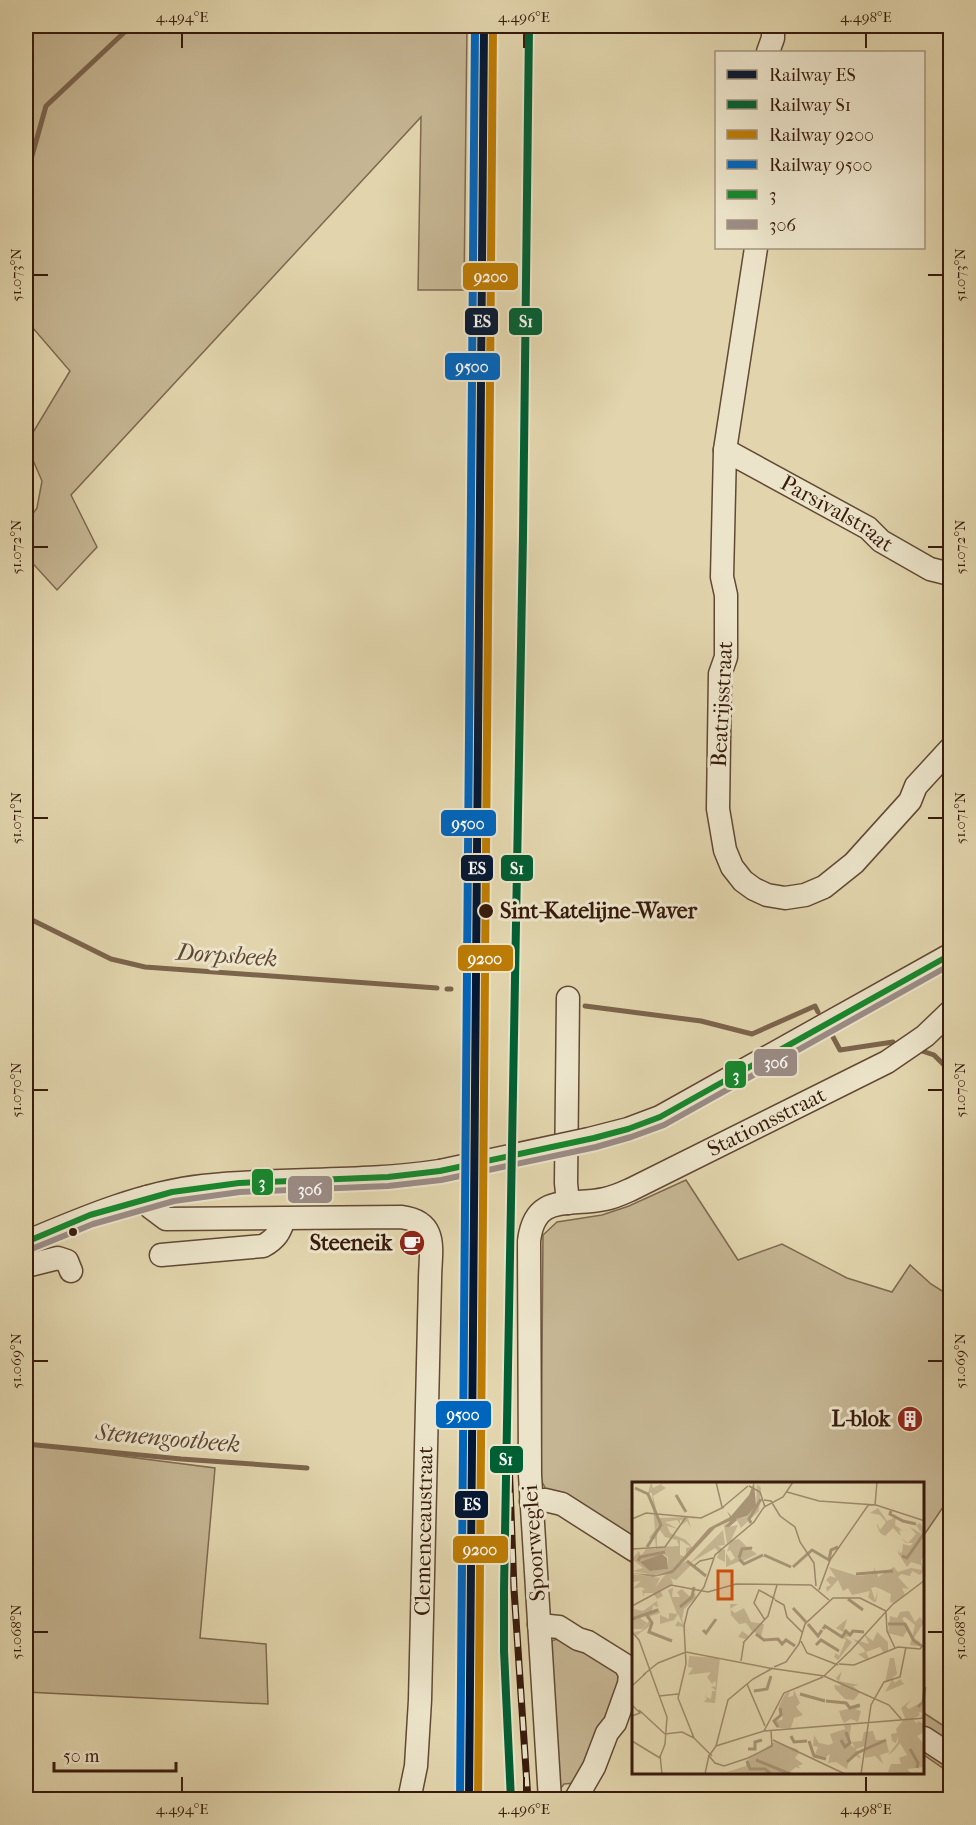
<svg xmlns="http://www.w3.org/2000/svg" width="976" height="1825" font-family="'IM FELL French Canon',serif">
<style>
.green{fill:#c5b592;stroke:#7e684f;stroke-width:1.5}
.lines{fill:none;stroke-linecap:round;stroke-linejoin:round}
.stream{stroke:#7b644c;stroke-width:5}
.minor-casing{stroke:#624934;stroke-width:25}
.minor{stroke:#ece4ca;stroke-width:22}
.rail-casing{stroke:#371a0c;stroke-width:7}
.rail{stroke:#ece4ca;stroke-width:4.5;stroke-dasharray:14;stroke-linecap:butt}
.minor-bridge-casing{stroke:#624934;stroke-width:25;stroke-linecap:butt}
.minor-bridge{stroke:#ece4ca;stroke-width:22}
.bus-1-casing{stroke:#ece4ca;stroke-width:10}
.bus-2-casing{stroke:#ece4ca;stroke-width:10}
.bus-1{stroke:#15882e;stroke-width:6}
.bus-2{stroke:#9b8c86;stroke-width:6}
.rail-1-casing{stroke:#ece4ca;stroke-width:12}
.rail-2-casing{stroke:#ece4ca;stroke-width:12}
.rail-3-casing{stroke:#ece4ca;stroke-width:12}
.rail-4-casing{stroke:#ece4ca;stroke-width:12}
.rail-1{stroke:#011633;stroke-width:8}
.rail-2{stroke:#005f33;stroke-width:8}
.rail-3{stroke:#bd7c04;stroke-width:8}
.rail-4{stroke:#0065bd;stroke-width:8}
.ticks{fill:none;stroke:#371a0c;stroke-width:2}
.stop-dot{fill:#371a0c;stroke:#ece4ca;stroke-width:2}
.labels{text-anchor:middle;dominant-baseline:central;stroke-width:6;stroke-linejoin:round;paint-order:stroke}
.street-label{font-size:22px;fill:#371a0c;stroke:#ece4ca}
.stop-label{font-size:22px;font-weight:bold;fill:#371a0c;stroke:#ece4ca;text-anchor:start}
.poi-label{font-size:22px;font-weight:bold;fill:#371a0c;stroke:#ece4ca;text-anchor:end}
.water-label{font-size:24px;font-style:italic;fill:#5f4531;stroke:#ece4ca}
.inset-river{fill:none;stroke:#a89576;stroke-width:3}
.inset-road{fill:none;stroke:#9e8a6d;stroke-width:1.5}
.view{fill:#cd500c;fill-opacity:0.15;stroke:#cd500c;stroke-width:3}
.inset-edge{fill:none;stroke:#371a0c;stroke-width:3}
.line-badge{stroke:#ece4ca;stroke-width:2}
.badge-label{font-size:16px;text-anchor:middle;font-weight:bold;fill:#fff}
.neatline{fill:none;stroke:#371a0c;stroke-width:2}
.ticks-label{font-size:15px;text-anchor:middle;fill:#371a0c}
</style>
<rect width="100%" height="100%" fill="#e2d5ad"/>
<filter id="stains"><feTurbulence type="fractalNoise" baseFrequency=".00333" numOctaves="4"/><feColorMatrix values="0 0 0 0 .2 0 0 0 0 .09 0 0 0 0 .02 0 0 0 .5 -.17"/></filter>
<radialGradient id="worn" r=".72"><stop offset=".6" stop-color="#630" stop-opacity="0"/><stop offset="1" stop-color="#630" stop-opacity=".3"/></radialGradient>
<path class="green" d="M 26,26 L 467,26 L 464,290 L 418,290 L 421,117 L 71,495 L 97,547 L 57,590 L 26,556 L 26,523 L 37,508 L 42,481 L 26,444 L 70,371 L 26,320 Z
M 686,1180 L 738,1260 L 782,1244 L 847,1278 L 892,1292 L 910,1265 L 931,1284 L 950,1296 L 950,1497 L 924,1535 L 924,1483 L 634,1483 L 634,1564 L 560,1515 L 541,1480 L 543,1235 L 557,1222 L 602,1215 L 629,1206 Z
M 26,1444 L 215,1468 L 200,1638 L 266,1644 L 268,1704 L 26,1692 Z
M 562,1637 L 617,1669 L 621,1684 L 576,1783 L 564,1784 L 557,1793 L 549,1642 Z
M 924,1713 L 950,1730 L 950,1773 L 924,1755 Z"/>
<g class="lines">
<path class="stream" d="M 26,177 L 46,106 L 131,26
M 26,917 L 111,959 L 145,967 L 437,988
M 447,989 L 451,989
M 585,1006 L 701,1021 L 752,1034 L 815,1006 L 818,1012
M 833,1037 L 840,1050 L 893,1042
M 919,1050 L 934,1055 L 950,1071
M 26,1444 L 181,1459 L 307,1468"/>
<g class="minor-casing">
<g id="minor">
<path d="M 768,52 L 773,38 L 773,26"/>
<path d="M 756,248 L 725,450 L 722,577 L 726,595 L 726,657 L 720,674 L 718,809 L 725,850 L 732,867 L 743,881 L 754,889 L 767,895 L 785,898 L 805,895 L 824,887 L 854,863 L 910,801 L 916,786 L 950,749"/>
<path id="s1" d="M 725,450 L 868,528 L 881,541 L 930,569 L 950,574"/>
<path d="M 568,998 L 566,1183 L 568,1203"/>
<path d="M 589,1139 L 628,1129 L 660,1117 L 950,955"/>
<path d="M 147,1197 L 150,1207 L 166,1219 L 401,1217 C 440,1222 430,1251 430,1280 L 420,1700 L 416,1766 L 409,1800"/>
<path d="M 26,1242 C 83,1218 141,1193 203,1186 C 282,1177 361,1183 440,1171"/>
<path d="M 161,1255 L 263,1246 C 276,1239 280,1232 284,1219"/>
<path d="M 26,1266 L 58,1258 L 67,1261 L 71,1271"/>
<path d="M 531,1501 L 545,1500 L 562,1504 L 634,1550"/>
<path d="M 539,1625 L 559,1627 L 578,1639 L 588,1642 L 625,1665 L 630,1674 L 629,1684 L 615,1723 L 607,1733 L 594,1767 L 575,1800"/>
<path d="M 924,1738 L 950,1755"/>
<path id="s2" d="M 550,1800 L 530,1475 L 529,1241 C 535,1192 569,1207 605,1199 C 615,1197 623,1193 632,1189 L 887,1062 L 925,1036 L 950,1012"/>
</g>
</g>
<use href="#minor" class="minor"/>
<g class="rail-casing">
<path id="rail" d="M 507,1409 L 514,1589 L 528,1800"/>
</g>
<use href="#rail" class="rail"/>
<g class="minor-bridge-casing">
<path id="minor-bridge" d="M 440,1171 L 589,1139"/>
</g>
<use href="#minor-bridge" class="minor-bridge"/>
<g class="bus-1-casing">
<path id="bus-1" d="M 26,1242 L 90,1215 L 172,1192 L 239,1183 L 388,1177 L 440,1171 L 594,1138 L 628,1129 L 660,1117 L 950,955"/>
</g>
<g class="bus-2-casing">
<path id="bus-2" d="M 29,1250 L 93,1224 L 174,1201 L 240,1192 L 388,1186 L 441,1180 L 596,1147 L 631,1137 L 664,1125 L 950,965"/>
</g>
<use href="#bus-1" class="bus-1"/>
<use href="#bus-2" class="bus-2"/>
<g class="rail-1-casing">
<path id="rail-1" d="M 469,1800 L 484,26"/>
</g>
<g class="rail-2-casing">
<path id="rail-2" d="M 511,1800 L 504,1651 L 504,1589 L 523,536 L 529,26"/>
</g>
<g class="rail-3-casing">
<path id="rail-3" d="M 478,1800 L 493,26"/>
</g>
<g class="rail-4-casing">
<path id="rail-4" d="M 460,1800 L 475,26"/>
</g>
<use href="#rail-1" class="rail-1"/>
<use href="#rail-2" class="rail-2"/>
<use href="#rail-3" class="rail-3"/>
<use href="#rail-4" class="rail-4"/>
</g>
<path class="ticks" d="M 182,33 L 182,48M 524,33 L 524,48M 866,33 L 866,48M 33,275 L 48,275M 928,275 L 943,275M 33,547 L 48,547M 928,547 L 943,547M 33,818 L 48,818M 928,818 L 943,818M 33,1090 L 48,1090M 928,1090 L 943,1090M 33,1361 L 48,1361M 928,1361 L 943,1361M 33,1632 L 48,1632M 928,1632 L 943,1632M 182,1777 L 182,1792M 524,1777 L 524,1792M 866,1777 L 866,1792"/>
<defs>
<g id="cafe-disc" transform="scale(1.35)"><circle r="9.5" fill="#8f2418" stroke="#ece4ca"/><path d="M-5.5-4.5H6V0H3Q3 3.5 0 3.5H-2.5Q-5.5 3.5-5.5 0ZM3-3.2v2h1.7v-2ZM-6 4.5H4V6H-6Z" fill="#fff"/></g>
<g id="building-disc" transform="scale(1.35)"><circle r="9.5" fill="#8f2418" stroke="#ece4ca"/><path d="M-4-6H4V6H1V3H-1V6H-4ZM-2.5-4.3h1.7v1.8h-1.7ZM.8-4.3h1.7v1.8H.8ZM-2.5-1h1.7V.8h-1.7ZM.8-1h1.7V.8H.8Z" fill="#fff"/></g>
</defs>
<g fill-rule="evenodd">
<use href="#cafe-disc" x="412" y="1243"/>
<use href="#building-disc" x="910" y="1419"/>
</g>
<g class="stop-dot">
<circle cx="486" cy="911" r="8"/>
<circle cx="73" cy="1232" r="5"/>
</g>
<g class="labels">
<g class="street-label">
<text stroke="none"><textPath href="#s1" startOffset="129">Parsivalstraat</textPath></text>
<text transform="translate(722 704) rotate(-87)">Beatrijsstraat</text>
<text stroke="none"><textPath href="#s2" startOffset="837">Stationsstraat</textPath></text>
<text transform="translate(424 1531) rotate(-89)">Clemenceaustraat</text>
<text transform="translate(534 1543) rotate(-94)">Spoorweglei</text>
</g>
<g class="stop-label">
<text x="500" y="911">Sint-Katelijne-Waver</text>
</g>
<g class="poi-label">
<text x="392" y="1243">Steeneik</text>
<text x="890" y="1419">L-blok</text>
</g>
<g class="water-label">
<text transform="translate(227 955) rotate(4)">Dorpsbeek</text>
<text transform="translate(168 1438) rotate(5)">Stenengootbeek</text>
</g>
</g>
<g transform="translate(632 1482)">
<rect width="292" height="292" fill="#e2d5ad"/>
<path d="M 19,0 L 21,6 L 31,1 L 29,3 L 34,6 L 21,14 L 26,36 L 55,35 L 66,37 L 56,36 L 59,46 L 55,39 L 50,43 L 52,39 L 48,38 L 48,42 L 45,38 L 33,40 L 46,47 L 35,44 L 38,51 L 54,58 L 61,66 L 54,73 L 54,66 L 59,65 L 48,58 L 48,73 L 53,75 L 40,88 L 22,93 L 0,89 L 11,86 L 15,89 L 0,77 L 7,69 L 9,74 L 14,67 L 24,67 L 23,57 L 17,56 L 23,48 L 20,11 L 16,11 ZM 25,44 L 33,55 L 45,58 L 47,64 L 25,65 ZM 31,72 L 36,75 L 36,87 L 17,89 ZM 125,2 L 129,6 L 127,29 L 109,46 L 105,38 L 97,45 L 106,43 L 99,58 L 107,57 L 115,65 L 121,65 L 119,68 L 125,72 L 111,79 L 112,83 L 108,79 L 94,85 L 94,71 L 99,79 L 103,76 L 98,68 L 95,70 L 98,59 L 95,62 L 92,43 L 96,41 L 95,45 L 106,36 L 114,35 L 124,24 ZM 246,26 L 255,39 L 264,35 L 263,43 L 271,49 L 267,48 L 269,54 L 261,46 L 253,54 L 248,51 L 245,44 L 245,41 L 248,48 L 254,40 L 248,33 L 238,31 ZM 288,41 L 292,46 L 292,73 L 289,79 L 292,89 L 288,93 L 280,89 L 278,94 L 269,92 L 266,95 L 277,107 L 270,106 L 273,113 L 262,121 L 258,120 L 259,112 L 244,105 L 239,106 L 243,118 L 246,108 L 244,120 L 242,120 L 236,115 L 238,109 L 220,113 L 216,106 L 211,109 L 206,98 L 195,110 L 194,105 L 199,103 L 194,98 L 198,94 L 204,96 L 197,85 L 226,94 L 242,92 L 242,85 L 244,90 L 254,88 L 245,90 L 246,95 L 262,85 L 266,90 L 279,86 L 290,88 L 289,83 L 279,80 L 275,85 L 266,71 L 268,65 L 267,71 L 270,70 L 271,62 L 278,64 L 281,61 L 274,61 L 269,56 L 276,61 L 284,52 L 278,45 L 290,52 L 284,43 ZM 91,48 L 93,63 L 86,64 L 93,68 L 93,80 L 85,76 L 87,70 L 83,66 L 58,81 ZM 54,79 L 59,83 L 44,98 L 39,96 L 41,102 L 28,108 L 31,114 L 25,117 L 21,111 L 12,111 L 12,115 L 10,109 L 13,107 L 9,105 L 0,107 L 9,99 L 0,100 L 0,92 L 28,96 L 23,106 L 32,94 ZM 41,106 L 40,115 L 48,115 L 45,110 L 50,107 L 57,114 L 63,111 L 64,116 L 52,127 L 50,138 L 59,156 L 53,145 L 43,144 L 46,139 L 51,143 L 46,132 L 42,138 L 28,142 L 28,133 L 37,137 L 37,131 L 45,132 L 36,108 ZM 25,119 L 26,125 L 21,123 L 20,129 L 26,126 L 28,131 L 16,135 L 19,143 L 4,154 L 2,150 L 9,149 L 17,139 L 12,133 L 8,136 L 15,141 L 10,147 L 2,147 L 2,127 L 11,129 ZM 98,122 L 106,122 L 98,127 L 103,131 L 112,126 L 119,140 L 132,142 L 129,155 L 123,150 L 113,157 L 106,155 L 110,149 L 117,154 L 120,149 L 114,141 L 107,142 L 99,133 ZM 277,129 L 283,140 L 288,135 L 292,140 L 282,156 L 288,160 L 286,164 L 278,163 L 283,143 L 273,135 L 270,136 L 276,147 L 271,155 L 256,151 L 258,134 L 265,136 L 268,130 ZM 215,137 L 212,147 L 217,154 L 213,155 L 220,160 L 206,178 L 202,175 L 204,171 L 207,174 L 214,158 L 210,155 L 213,151 L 204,146 ZM 245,150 L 256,160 L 256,169 L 252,171 L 248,165 L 234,170 L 237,177 L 233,177 L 226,172 L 233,170 L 232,167 L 221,157 L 237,162 L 232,152 L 241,159 ZM 57,174 L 88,176 L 83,221 L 72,220 L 75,216 L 72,214 L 79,217 L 80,209 L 84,209 L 79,205 L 84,204 L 83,199 L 80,202 L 75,195 L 79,190 L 56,193 L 61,186 L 56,185 ZM 258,176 L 262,176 L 265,192 L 258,198 L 261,198 L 263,201 L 268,197 L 272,202 L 253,210 L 260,198 L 253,201 ZM 210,189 L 207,199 L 227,203 L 221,204 L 228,210 L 222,218 L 213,217 L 203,207 L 202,203 L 209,204 L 204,196 ZM 162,208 L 168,221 L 164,225 L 171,233 L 162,236 L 159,246 L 146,246 L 142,239 L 150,238 L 151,234 L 144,236 L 149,233 L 147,224 L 153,212 L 158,210 L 156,215 L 161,214 ZM 280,217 L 274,224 L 277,227 L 292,219 L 292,234 L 288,236 L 291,231 L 286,230 L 288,233 L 281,237 L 285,242 L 286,239 L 292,242 L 292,250 L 285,254 L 292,262 L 292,285 L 275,287 L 280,292 L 256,290 L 259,282 L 269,282 L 267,276 L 275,273 L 268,261 L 262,269 L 256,273 L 266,260 L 266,254 L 264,261 L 260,259 L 259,252 L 265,251 L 264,247 L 273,236 L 269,226 ZM 215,221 L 218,225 L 225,222 L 228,226 L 223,227 L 229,229 L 226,240 L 219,237 L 212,241 L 209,235 L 207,229 L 216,227 ZM 212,243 L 219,243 L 217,262 L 223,266 L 220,260 L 230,259 L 232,250 L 241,249 L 244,258 L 254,258 L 257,270 L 248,273 L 251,282 L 243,274 L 233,276 L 233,264 L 224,267 L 229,277 L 224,274 L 217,278 L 215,287 L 204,280 L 196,281 L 198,272 L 191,277 L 182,275 L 186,265 L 181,264 L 182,253 L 187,261 L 197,263 L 201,261 L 198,252 L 213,247 ZM 142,260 L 165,267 L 167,271 L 163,276 L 171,282 L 166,284 L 169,287 L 164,285 L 158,290 L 165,292 L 95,290 L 114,284 L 114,279 Z" fill="#c5b592" fill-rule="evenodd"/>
<path d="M 122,0 L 124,24 L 115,34 L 104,37 L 109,42 L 105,38 L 97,45 L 93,45 L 98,39 L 83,46 L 41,91 L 21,95 L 0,91 L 24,93 L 40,88 L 77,46 L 98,35 L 95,29 L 99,34 L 117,13 ZM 30,72 L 35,76 L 36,87 L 18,89 L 8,80 Z" fill="#a89576"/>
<path class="inset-river" d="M 3,6 L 16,12 L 29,43 L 15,65M 44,13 L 54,30M 259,29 L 258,32 L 271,39 L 284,42M 119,41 L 117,37 L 129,17M 132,73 L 159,85M 270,74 L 275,76 L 293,50M 107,76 L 110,67 L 120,66M 107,77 L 112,82 L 131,73M 6,79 L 8,75 L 33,70M 55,79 L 74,94M 161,85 L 180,68 L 197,78 L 199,68 L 206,65M 224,92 L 261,89M 216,117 L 231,128M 48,125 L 60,115 L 62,105M 161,126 L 174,140M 15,133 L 20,141 L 17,150 L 40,159M 0,137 L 26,128M 176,142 L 186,154 L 190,148M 256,142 L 273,142 L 282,159 L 290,164M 191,147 L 193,144 L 210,155 L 214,149 L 218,153 L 221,149 L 232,150M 71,148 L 74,151 L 84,137M 124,152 L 132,158 L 146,157 L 150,162 L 154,158 L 163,164M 184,163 L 189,158 L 207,169M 122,209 L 135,207 L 139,194M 168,212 L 193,219M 194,219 L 214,221 L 218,226 L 228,223M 286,225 L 291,220 L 293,205M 146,245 L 142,239 L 149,233 L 148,226M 159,254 L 162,260 L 175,259M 209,258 L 213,265 L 218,261 L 214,250M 177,259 L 182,274 L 194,277M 116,267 L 123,267 L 123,260 L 130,258M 278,267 L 286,281 L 285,286M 124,278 L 158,292M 115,279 L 118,287 L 133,287 L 139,292M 215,280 L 225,271 L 254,258"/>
<path class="inset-road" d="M 84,0 L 90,25M 117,4 L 128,10 L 133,25M 155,10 L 187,19 L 244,23 L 293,39M 132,18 L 139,19 L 148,34 L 163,45 L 168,60 L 182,81 L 184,104M 243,23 L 245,0M 91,25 L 116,4M 0,37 L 14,31 L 69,36 L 92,25M 0,67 L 33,65 L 54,35M 62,84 L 68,79 L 81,76M 187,108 L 198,78 L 237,22M 143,118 L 152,123 L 155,135 L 170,150M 0,124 L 39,103 L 76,110 L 104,102 L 179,103 L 197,118M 254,130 L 255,149 L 263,166M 133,138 L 122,121 L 127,108 L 143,117M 0,150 L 7,158 L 35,235 L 33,262 L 28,275M 169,159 L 175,171 L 206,183M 111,161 L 136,134 L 145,103M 219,168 L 260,123 L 293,98M 109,179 L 112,160M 207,182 L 222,183 L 266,165 L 288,167 L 293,161M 142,185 L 154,180 L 167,162 L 173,142 L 201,116 L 228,116 L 254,129M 137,186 L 192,194 L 257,223 L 270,238M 11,193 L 26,181 L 54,170 L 137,186M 192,194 L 219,168M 115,202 L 133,244M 0,204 L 14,191M 27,214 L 46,212M 0,223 L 8,231 L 0,234M 7,228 L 33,252 L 50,250 L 62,256 L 46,216 L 54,182 L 52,144 L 56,127 L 72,105 L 83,73 L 122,40 L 132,25 L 151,15 L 161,0M 132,249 L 152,211 L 191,195M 139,249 L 140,264 L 116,276 L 92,284 L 83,281 L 77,274 L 84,264 L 132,249 L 293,236M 60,254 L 80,274M 141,258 L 213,292M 0,259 L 28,276M 84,264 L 96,218 L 121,197 L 141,186M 28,273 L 30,292M 73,292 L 77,273M 229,292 L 239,223 L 252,200 L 268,195 L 274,165"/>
<path class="view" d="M 86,89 L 100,89 L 100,117 L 86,117 Z"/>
<rect width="292" height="292" class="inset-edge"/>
</g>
<g class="line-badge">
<rect x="462" y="262" width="57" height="29" rx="6" fill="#bd7c04"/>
<rect x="464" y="307" width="35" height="29" rx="6" fill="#011633"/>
<rect x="508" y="307" width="35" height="29" rx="6" fill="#005f33"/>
<rect x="444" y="352" width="57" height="29" rx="6" fill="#0065bd"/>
<rect x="440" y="809" width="57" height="28" rx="6" fill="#0065bd"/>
<rect x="460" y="854" width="34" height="28" rx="6" fill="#011633"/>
<rect x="500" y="854" width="34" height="28" rx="6" fill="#005f33"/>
<rect x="457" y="944" width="57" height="28" rx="6" fill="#bd7c04"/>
<rect x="753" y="1048" width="45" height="29" rx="6" fill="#9b8c86"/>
<rect x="724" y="1060" width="23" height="29" rx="6" fill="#15882e"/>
<rect x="251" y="1168" width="23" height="28" rx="6" fill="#15882e"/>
<rect x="287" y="1175" width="46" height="29" rx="6" fill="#9b8c86"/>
<rect x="435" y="1400" width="57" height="29" rx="6" fill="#0065bd"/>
<rect x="489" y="1445" width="35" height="29" rx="6" fill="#005f33"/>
<rect x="454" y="1490" width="35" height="29" rx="6" fill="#011633"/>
<rect x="452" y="1535" width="57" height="29" rx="6" fill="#bd7c04"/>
</g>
<g class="badge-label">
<text x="491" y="282">9200</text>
<text x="482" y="327">ES</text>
<text x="526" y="327">S1</text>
<text x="472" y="372">9500</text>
<text x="468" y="829">9500</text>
<text x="477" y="874">ES</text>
<text x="517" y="874">S1</text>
<text x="485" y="964">9200</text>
<text x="776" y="1068">306</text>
<text x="736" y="1081">3</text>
<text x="262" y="1188">3</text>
<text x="310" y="1195">306</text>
<text x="463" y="1420">9500</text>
<text x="506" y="1465">S1</text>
<text x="472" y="1510">ES</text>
<text x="480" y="1555">9200</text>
</g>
<rect width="976" height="1825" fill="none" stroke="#e2d5ad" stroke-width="66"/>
<rect x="715" y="51" width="210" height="198" fill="#ece4ca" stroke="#a4937e" stroke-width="1.5"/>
<rect x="727" y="70" width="30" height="9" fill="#011633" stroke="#a4937e" stroke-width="1.5"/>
<text x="769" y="81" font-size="18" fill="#371a0c">Railway ES</text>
<rect x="727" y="100" width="30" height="9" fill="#005f33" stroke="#a4937e" stroke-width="1.5"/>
<text x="769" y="111" font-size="18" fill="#371a0c">Railway S1</text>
<rect x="727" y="130" width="30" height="9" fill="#bd7c04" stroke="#a4937e" stroke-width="1.5"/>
<text x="769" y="141" font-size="18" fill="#371a0c">Railway 9200</text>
<rect x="727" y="160" width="30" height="9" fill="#0065bd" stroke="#a4937e" stroke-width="1.5"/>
<text x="769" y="171" font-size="18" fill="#371a0c">Railway 9500</text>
<rect x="727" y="190" width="30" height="9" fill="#15882e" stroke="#a4937e" stroke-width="1.5"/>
<text x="769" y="201" font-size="18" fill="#371a0c">3</text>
<rect x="727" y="220" width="30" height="9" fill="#9b8c86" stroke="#a4937e" stroke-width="1.5"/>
<text x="769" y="231" font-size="18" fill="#371a0c">306</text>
<path d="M54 1762v9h122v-9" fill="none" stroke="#371a0c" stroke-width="3"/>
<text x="63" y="1762" font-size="18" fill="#371a0c" stroke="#ece4ca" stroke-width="4.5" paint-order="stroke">50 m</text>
<rect x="33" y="33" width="910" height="1759" class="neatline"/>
<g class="ticks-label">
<text x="182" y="22">4.494°E</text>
<text x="524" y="22">4.496°E</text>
<text x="866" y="22">4.498°E</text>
<text transform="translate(16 275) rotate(-90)" y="5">51.073°N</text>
<text transform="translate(960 275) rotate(-90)" y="5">51.073°N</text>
<text transform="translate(16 547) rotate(-90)" y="5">51.072°N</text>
<text transform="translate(960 547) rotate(-90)" y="5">51.072°N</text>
<text transform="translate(16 818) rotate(-90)" y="5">51.071°N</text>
<text transform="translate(960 818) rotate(-90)" y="5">51.071°N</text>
<text transform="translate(16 1090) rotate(-90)" y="5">51.070°N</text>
<text transform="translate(960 1090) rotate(-90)" y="5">51.070°N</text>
<text transform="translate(16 1361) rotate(-90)" y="5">51.069°N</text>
<text transform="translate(960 1361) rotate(-90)" y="5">51.069°N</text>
<text transform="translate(16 1632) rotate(-90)" y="5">51.068°N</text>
<text transform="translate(960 1632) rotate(-90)" y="5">51.068°N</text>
<text x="182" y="1814">4.494°E</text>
<text x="524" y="1814">4.496°E</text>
<text x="866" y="1814">4.498°E</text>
</g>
<rect width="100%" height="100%" filter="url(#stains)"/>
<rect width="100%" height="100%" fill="url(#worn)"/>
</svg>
